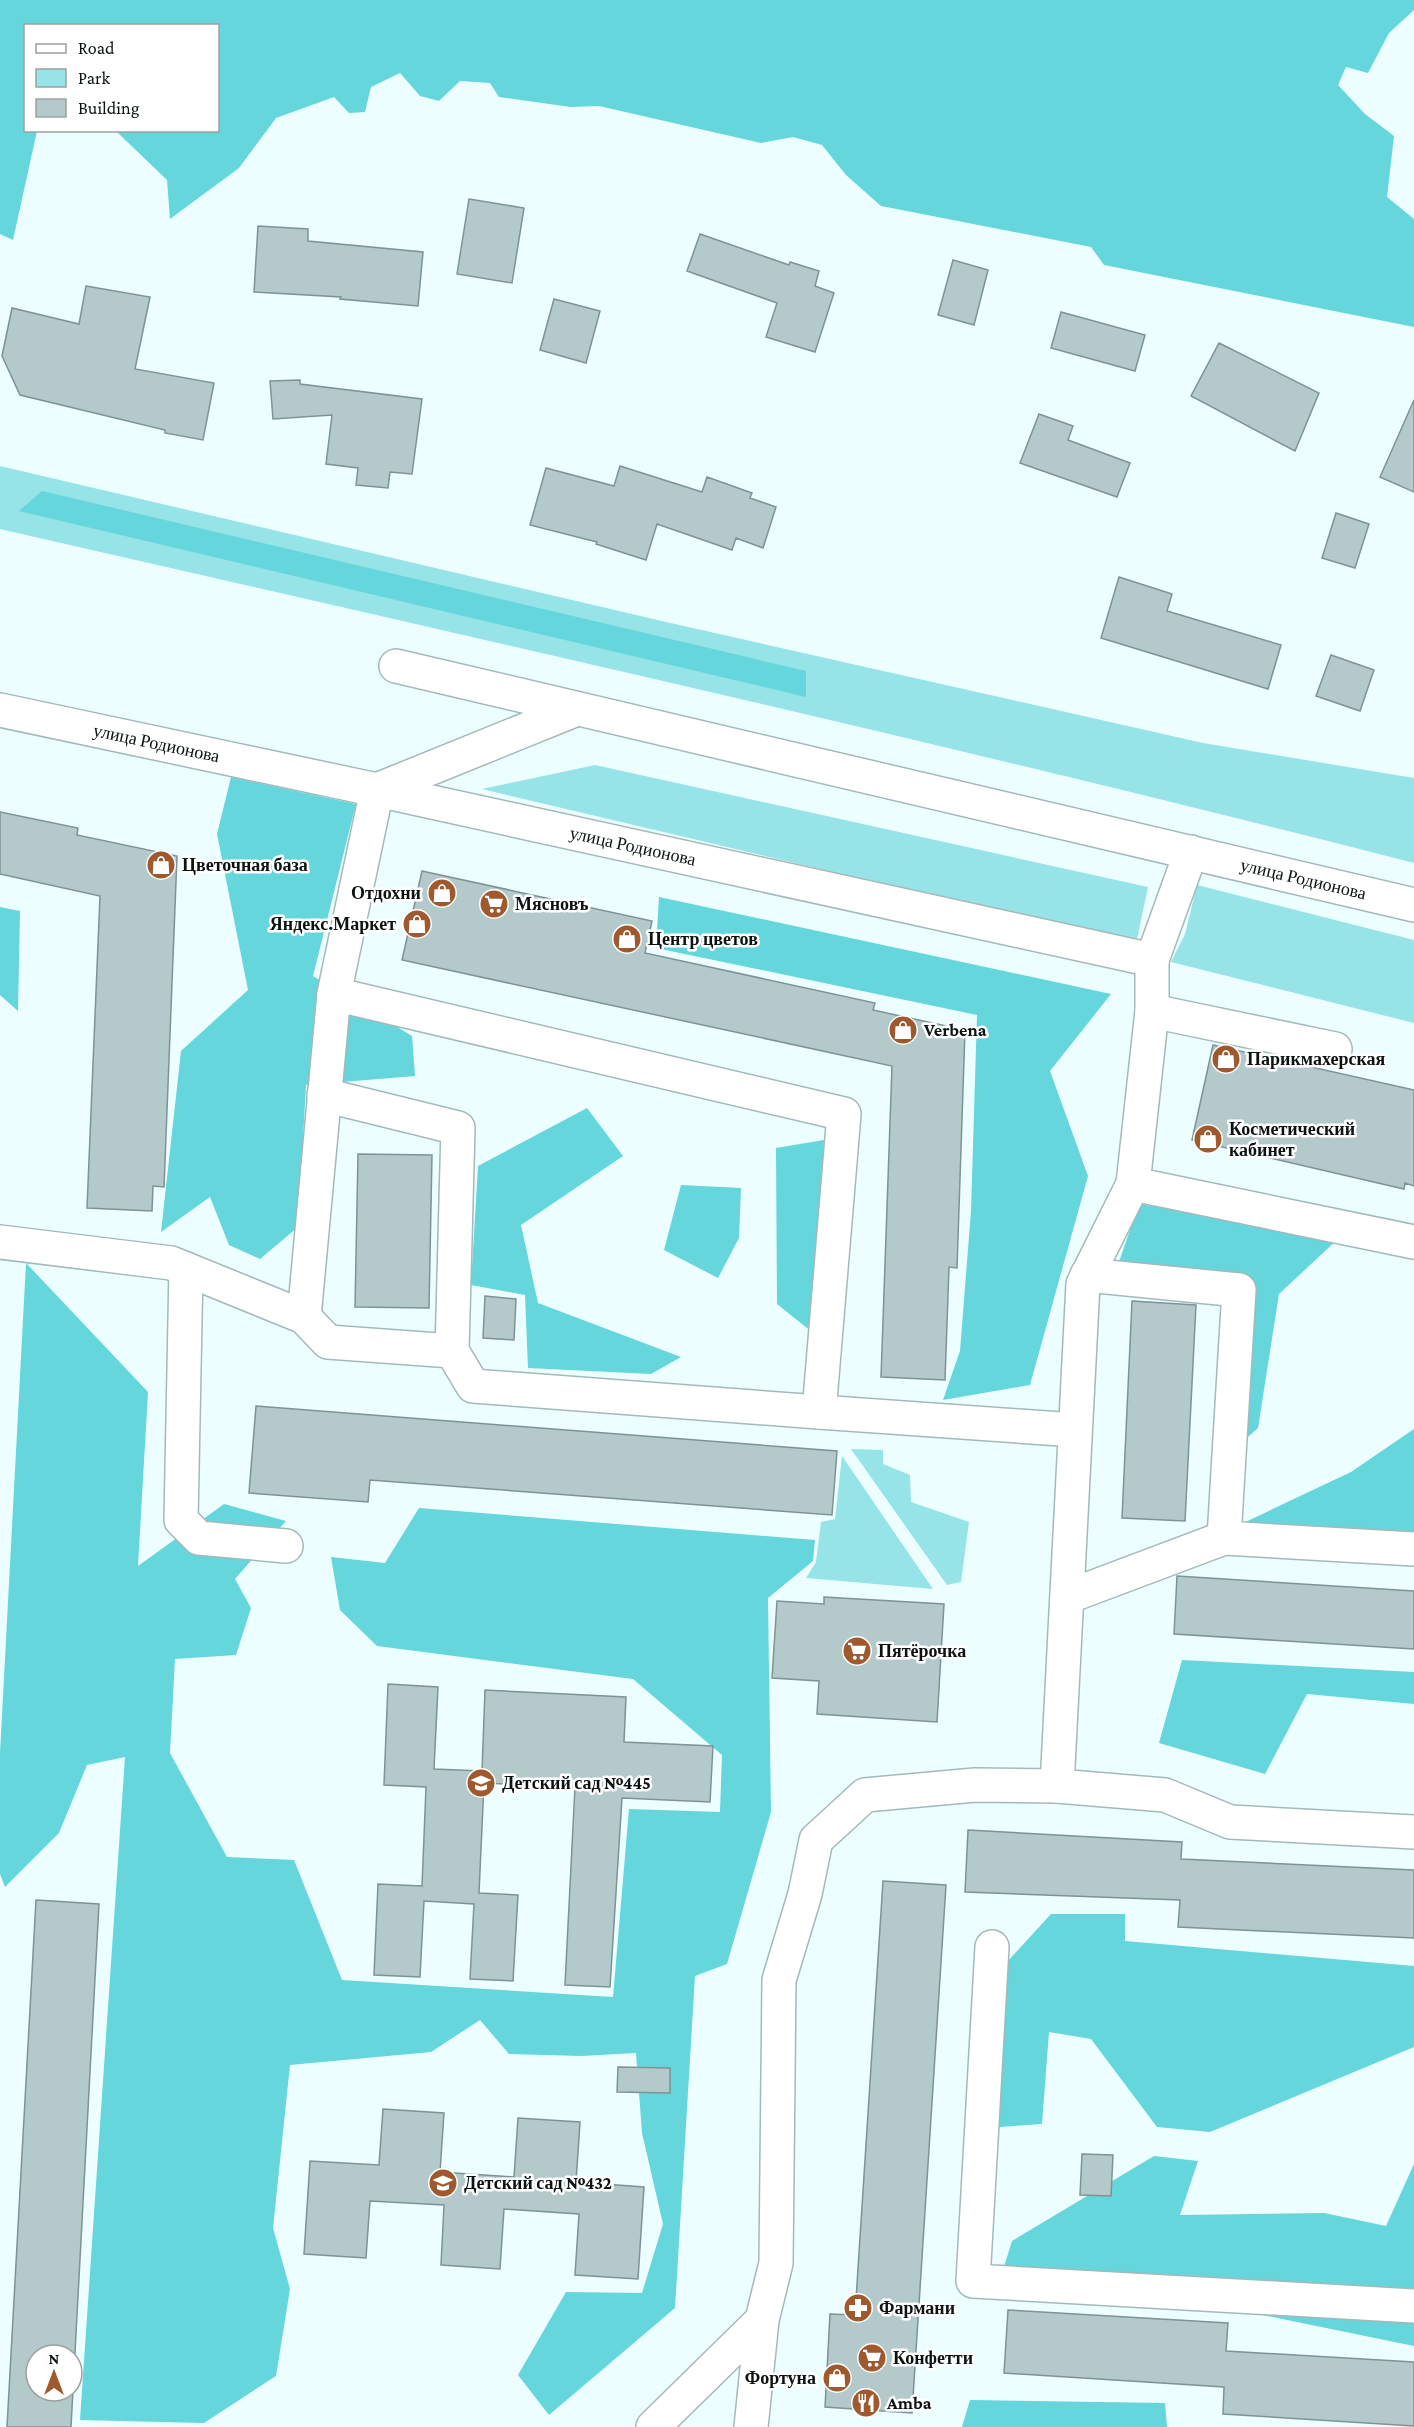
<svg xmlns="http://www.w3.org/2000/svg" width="1414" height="2427" font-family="'Crimson Pro',serif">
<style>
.green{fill:#96e4e8}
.forest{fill:#64d6dc}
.building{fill:#b4c9ca;stroke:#7e9394;stroke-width:1.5;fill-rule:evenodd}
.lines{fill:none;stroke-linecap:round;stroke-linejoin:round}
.minor-casing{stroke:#a4b9b9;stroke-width:36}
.major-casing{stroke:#a4b9b9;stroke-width:36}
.minor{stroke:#fff;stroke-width:33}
.major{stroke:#fff;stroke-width:33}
.labels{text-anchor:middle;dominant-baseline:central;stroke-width:5;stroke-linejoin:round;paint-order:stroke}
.street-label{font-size:18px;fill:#0a1212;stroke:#fff}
.poi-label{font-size:18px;font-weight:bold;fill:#0a1212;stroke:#fff;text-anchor:start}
</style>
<rect width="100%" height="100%" fill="#ecfeff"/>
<path class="green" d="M 0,466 L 666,622 L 1203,743 L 1414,778 L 1414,863 C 945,743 472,637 0,529 Z
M 595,765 L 1148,887 L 1136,944 L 482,789 Z
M 1197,885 L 1414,940 L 1414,1023 L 1171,962 L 1185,934 Z
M 851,1449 L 883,1450 L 883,1464 L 910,1475 L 911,1502 L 969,1522 L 961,1582 L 947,1585 Z
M 842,1456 L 933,1589 L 806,1578 L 816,1562 L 821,1522 L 835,1519 Z"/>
<path class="forest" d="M 0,0 L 1414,0 L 1414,10 L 1389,33 L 1368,73 L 1346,67 L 1338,85 L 1365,114 L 1394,136 L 1387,197 L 1414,219 L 1414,327 L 1104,265 L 1091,247 L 881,206 L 846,175 L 822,145 L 793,137 L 761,143 L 599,106 L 571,107 L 499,97 L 490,83 L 460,81 L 439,101 L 420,96 L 400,73 L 371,87 L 365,112 L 349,113 L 334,97 L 276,118 L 239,168 L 170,219 L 167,180 L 116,131 L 218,130 L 218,26 L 26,26 L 26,130 L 37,131 L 13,240 L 0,234 Z
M 42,491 L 806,671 L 806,697 L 19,511 Z
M 231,777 L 356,804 L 313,976 L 412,1036 L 415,1076 L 306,1085 L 298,1227 L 260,1259 L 229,1245 L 210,1197 L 161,1232 L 181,1051 L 248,990 L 217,834 Z
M 659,897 L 1111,994 L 1050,1071 L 1088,1176 L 1030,1385 L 943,1400 L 960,1351 L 971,1211 L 977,1015 L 656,948 Z
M 0,907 L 20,911 L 18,1011 L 0,995 Z
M 587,1108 L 623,1156 L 521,1225 L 538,1303 L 681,1357 L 651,1374 L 528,1368 L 525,1295 L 471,1285 L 478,1166 Z
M 824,1140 L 812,1332 L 777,1304 L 776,1148 Z
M 681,1185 L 741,1188 L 739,1238 L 718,1278 L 664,1250 Z
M 1139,1204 L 1339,1238 L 1279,1294 L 1258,1428 L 1240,1444 L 1223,1279 L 1112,1282 Z
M 26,1263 L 148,1392 L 138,1566 L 224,1504 L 286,1521 L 235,1579 L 251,1608 L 236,1655 L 175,1659 L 170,1753 L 227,1857 L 294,1860 L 342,1980 L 613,1997 L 629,1809 L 720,1812 L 722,1755 L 633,1679 L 377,1646 L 340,1610 L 331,1557 L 385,1563 L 419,1508 L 815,1540 L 813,1561 L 768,1598 L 771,1812 L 727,1964 L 695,1976 L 675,2308 L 549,2415 L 518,2375 L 566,2292 L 642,2293 L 663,2224 L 642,2133 L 636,2053 L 581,2056 L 509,2054 L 480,2020 L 431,2052 L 290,2065 L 273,2228 L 290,2289 L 276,2376 L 204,2423 L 80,2420 L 125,1757 L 87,1765 L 59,1833 L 5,1887 L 0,1874 L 0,1753 Z
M 1414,1429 L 1414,1535 L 1239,1525 L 1351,1472 Z
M 1182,1660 L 1414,1672 L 1414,1704 L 1307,1694 L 1265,1774 L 1159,1743 Z
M 1051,1914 L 1125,1914 L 1125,1941 L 1414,1966 L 1414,2047 L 1210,2132 L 1157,2127 L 1091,2039 L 1049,2032 L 1042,2124 L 971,2129 L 987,1984 Z
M 1154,2156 L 1198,2161 L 1180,2215 L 1324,2213 L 1386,2226 L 1414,2164 L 1414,2346 L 1243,2311 L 1003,2270 L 1012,2241 Z
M 970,2400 L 1165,2403 L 1167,2427 L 962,2427 Z"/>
<path class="building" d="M 469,199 L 524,208 L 512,283 L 457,274 Z
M 258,226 L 308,229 L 308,241 L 423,252 L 418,306 L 340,299 L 341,297 L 254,292 Z
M 700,234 L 789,265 L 790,262 L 819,271 L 815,286 L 834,293 L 815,352 L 766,337 L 777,303 L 687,271 Z
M 953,260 L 988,270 L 974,325 L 938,315 Z
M 86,286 L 150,297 L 135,369 L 214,383 L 203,440 L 165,433 L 165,430 L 20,395 L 2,356 L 12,308 L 79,324 Z
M 554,299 L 600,311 L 586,363 L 540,350 Z
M 1061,312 L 1145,335 L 1135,371 L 1051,348 Z
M 1219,343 L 1319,393 L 1295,451 L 1191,396 Z
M 300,380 L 300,384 L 422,399 L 412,474 L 390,472 L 388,488 L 356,485 L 358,468 L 326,464 L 332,415 L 273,419 L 270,381 Z
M 1414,400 L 1414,492 L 1380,477 Z
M 1039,414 L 1073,426 L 1068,440 L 1130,463 L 1117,497 L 1020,463 Z
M 620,466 L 702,492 L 707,477 L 752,493 L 750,498 L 776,507 L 763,548 L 736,538 L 732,550 L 657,524 L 646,560 L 596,544 L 597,542 L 530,525 L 546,468 L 614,486 Z
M 1336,513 L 1369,524 L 1355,568 L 1322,558 Z
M 1119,577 L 1172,594 L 1167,611 L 1281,645 L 1268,689 L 1101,638 Z
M 1331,655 L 1374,670 L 1360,711 L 1316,696 Z
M 0,812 L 78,828 L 77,835 L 177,856 L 164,1187 L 153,1186 L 152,1211 L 87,1208 L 100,896 L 0,874 Z
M 422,871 L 652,921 L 645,953 L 875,1003 L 873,1010 L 965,1030 L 957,1268 L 949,1267 L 945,1380 L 881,1377 L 892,1066 L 402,960 Z
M 1213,1045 L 1414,1090 L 1414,1186 L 1405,1183 L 1404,1189 L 1192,1140 Z
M 358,1154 L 432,1155 L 429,1308 L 355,1307 Z
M 485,1296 L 516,1299 L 514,1340 L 483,1338 Z
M 1132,1301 L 1196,1305 L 1185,1521 L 1122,1518 Z
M 256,1406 L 837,1451 L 832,1515 L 370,1480 L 368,1502 L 249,1493 Z
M 1177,1576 L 1414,1591 L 1414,1649 L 1174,1634 Z
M 824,1597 L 944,1604 L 937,1722 L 817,1714 L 819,1681 L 772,1678 L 777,1601 L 824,1604 Z
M 388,1684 L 438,1687 L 434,1769 L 482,1771 L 485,1690 L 626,1697 L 624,1742 L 713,1746 L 710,1802 L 622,1798 L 610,1987 L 565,1985 L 575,1787 L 484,1783 L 479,1893 L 518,1895 L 513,1981 L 470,1979 L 474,1904 L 424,1901 L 420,1977 L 374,1975 L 378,1884 L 422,1886 L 426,1787 L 384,1785 Z
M 968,1830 L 1182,1842 L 1181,1859 L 1414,1870 L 1414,1938 L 1178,1927 L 1180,1900 L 965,1892 Z
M 883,1881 L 946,1885 L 912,2413 L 825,2407 L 830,2314 L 855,2315 Z
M 36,1900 L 99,1904 L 71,2427 L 7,2427 ZM 36,2355 L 72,2355 L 72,2391 L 36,2391 Z
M 618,2067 L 670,2068 L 670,2093 L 617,2092 Z
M 383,2109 L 444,2113 L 440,2172 L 514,2177 L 518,2118 L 580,2122 L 576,2182 L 644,2187 L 638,2279 L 575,2275 L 579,2214 L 504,2209 L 500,2269 L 441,2265 L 444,2205 L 370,2201 L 366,2258 L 304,2254 L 310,2161 L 379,2165 Z
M 1082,2154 L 1113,2155 L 1111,2196 L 1080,2195 Z
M 1008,2310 L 1228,2323 L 1226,2351 L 1414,2362 L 1414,2426 L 1223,2414 L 1224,2387 L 1004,2373 Z"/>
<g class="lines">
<g class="minor-casing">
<g id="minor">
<path d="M 1152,960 L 1152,1011 L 1133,1184 L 1414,1242"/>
<path d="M 1152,1011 L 1335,1049"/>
<path d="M 324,1095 L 458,1128 L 452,1351"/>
<path d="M 0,1242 L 171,1263 L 304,1317 L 328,1342 L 452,1351 L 473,1386 L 819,1412"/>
<path d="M 186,1269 L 181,1520 L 199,1538 L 286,1546"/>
<path d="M 1087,1275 L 1239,1290 L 1224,1538 L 1414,1549"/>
<path d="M 304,1317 L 334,994"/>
<path id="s1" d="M 1075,1430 L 819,1412 L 844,1114 L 334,994 L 377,790 L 1152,960 L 1191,852"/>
<path d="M 1067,1597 L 1224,1538"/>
<path d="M 1057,1786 L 1083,1284 L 1133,1184"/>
<path d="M 992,1947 L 973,2281 L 1414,2306"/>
<path d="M 653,2427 L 762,2320"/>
<path d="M 751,2427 L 762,2320 L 776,2263 L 779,1980 L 805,1894 L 816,1840 L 865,1795 L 975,1785 L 1057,1786 L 1165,1795 L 1230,1822 L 1414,1832"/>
</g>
</g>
<g class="major-casing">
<g id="major">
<path id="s2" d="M 396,666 L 1414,905"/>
<path id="s3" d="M 0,710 L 377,790 L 577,709"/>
</g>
</g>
<use href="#minor" class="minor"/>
<use href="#major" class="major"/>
</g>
<defs>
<g id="shop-disc" transform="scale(1.5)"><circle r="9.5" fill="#9f592f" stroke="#fff"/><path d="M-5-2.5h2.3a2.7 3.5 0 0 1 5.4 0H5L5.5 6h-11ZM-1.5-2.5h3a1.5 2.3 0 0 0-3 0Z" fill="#fff"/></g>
<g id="supermarket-disc" transform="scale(1.5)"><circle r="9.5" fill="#9f592f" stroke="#fff"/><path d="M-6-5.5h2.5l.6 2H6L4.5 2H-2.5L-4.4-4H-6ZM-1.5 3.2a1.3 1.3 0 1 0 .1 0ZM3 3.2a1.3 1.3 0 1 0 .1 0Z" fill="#fff"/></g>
<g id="school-disc" transform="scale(1.5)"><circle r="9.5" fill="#9f592f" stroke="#fff"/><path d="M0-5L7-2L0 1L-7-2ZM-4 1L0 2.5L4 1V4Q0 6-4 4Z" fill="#fff"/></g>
<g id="pharmacy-disc" transform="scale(1.5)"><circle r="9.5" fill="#9f592f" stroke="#fff"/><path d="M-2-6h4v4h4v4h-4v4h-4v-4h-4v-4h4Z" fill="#fff"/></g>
<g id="restaurant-disc" transform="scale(1.5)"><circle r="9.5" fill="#9f592f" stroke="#fff"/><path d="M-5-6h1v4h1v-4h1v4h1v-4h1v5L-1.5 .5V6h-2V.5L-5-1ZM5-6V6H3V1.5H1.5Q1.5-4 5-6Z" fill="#fff"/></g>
</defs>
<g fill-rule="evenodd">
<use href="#shop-disc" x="161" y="865"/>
<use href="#shop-disc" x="442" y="893"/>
<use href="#supermarket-disc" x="494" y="904"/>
<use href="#shop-disc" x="417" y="924"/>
<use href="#shop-disc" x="627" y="939"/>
<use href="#shop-disc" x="903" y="1030"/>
<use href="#shop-disc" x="1226" y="1059"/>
<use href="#shop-disc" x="1208" y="1139"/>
<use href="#supermarket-disc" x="857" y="1651"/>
<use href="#school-disc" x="481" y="1783"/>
<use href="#school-disc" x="443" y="2183"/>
<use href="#pharmacy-disc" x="858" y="2308"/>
<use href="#supermarket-disc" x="872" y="2358"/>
<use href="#shop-disc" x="837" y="2378"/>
<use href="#restaurant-disc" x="866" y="2403"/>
</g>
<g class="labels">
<g class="street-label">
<text stroke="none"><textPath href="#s3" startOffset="160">улица Родионова</textPath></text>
<text stroke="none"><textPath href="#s1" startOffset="1550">улица Родионова</textPath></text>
<text stroke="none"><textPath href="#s2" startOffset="932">улица Родионова</textPath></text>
</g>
<g class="poi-label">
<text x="182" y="865">Цветочная база</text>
<text x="421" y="893" text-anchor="end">Отдохни</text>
<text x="515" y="904">Мясновъ</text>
<text x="396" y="924" text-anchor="end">Яндекс.Маркет</text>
<text x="648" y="939">Центр цветов</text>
<text x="924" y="1030">Verbena</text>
<text x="1247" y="1059">Парикмахерская</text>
<text x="1229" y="1129">Косметический<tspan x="1229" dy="21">кабинет</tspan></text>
<text x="878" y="1651">Пятёрочка</text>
<text x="502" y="1783">Детский сад №445</text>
<text x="464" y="2183">Детский сад №432</text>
<text x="879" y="2308">Фармани</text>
<text x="893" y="2358">Конфетти</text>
<text x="816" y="2378" text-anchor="end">Фортуна</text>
<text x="887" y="2403">Amba</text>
</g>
</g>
<rect x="24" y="24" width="195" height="108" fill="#ffffff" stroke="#9da0a0" stroke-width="1.5"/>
<rect x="36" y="44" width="30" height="9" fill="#ffffff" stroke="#9da0a0" stroke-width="1.5"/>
<text x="78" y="54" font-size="18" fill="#0a1212">Road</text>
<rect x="36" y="69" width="30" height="18" fill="#96e4e8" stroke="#9da0a0" stroke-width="1.5"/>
<text x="78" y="84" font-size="18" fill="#0a1212">Park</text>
<rect x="36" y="99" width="30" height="18" fill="#b4c9ca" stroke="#9da0a0" stroke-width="1.5"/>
<text x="78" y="114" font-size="18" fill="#0a1212">Building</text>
<g transform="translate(54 2373)"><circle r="28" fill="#ffffff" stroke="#9da0a0" stroke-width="1.5"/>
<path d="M0-4.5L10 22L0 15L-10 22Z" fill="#9f592f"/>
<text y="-9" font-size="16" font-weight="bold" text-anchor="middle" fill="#0a1212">N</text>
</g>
</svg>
